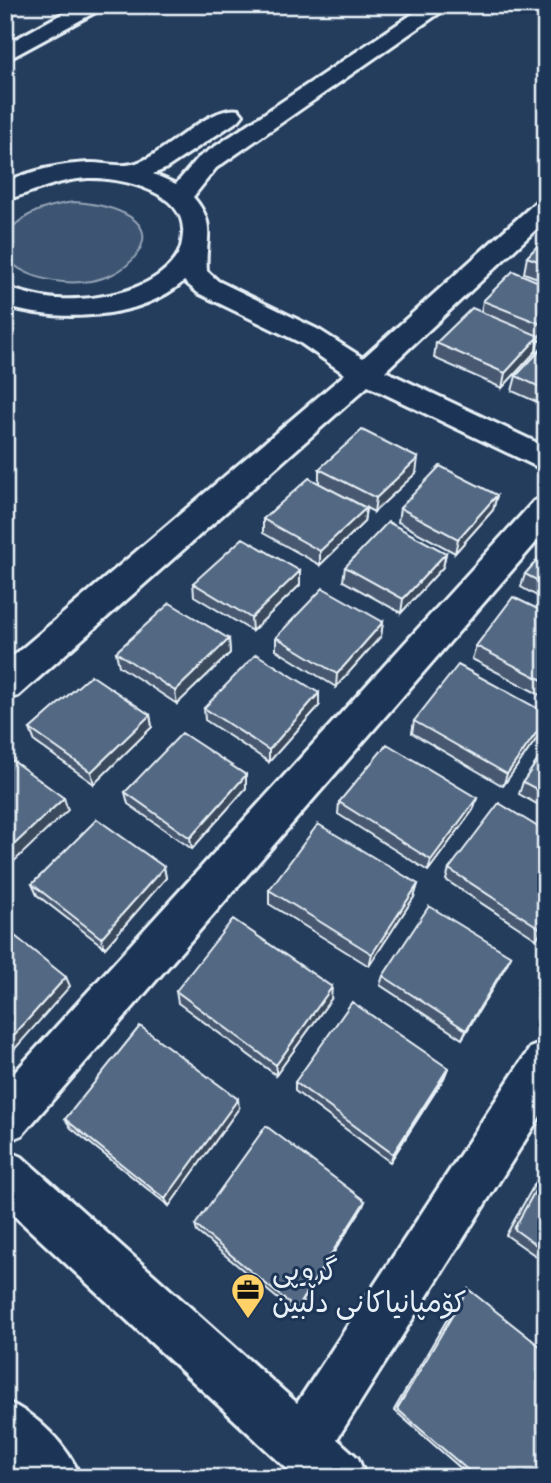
<svg xmlns="http://www.w3.org/2000/svg" width="551" height="1483" font-family="'Gochi Hand','Playpen Sans Arabic',sans-serif">
<style>
.green{fill:#3e5472;stroke:#93a2b5;stroke-width:2}
.lines{fill:none;stroke-linecap:round;stroke-linejoin:round}
.street-casing{stroke:#e8f1f8;stroke-width:6}
.secondary-casing{stroke:#e8f1f8;stroke-width:6}
.street{fill:#1d3557;fill-rule:evenodd}
.secondary{fill:#1d3557;fill-rule:evenodd}
.wall{fill:#475970;stroke:#e8f1f8;stroke-width:2}
.shaded-wall{fill:#3a485b;stroke:#e8f1f8;stroke-width:2}
.building{fill:#536782;stroke:#e8f1f8;stroke-width:2}
.labels{text-anchor:middle;dominant-baseline:central;stroke-width:6;stroke-linejoin:round;paint-order:stroke}
.near-poi-label{font-size:28px;fill:#e8f1f8;stroke:#1d3557;text-anchor:start}
</style>
<rect width="100%" height="100%" fill="#253d5d"/>
<filter id="ink" filterUnits="userSpaceOnUse"><feTurbulence type="fractalNoise" baseFrequency=".0143" numOctaves="2"/><feDisplacementMap in="SourceGraphic" scale="14" xChannelSelector="R" yChannelSelector="G"/><feConvolveMatrix kernelMatrix="1 2 1 2 8 2 1 2 1" color-interpolation-filters="sRGB"/></filter>
<g filter="url(#ink)">
<path class="green" d="M 74,202 C 98,203 164,215 137,254 C 111,293 36,289 7,259 L 6,234 C 25,212 46,206 74,202 Z"/>
<g class="lines">
<g class="street-casing">
<path id="street" d="M 78,5 L 104,5 L 101,9 L 5,61 L 5,45 Z
M 426,5 L 451,5 L 216,168 L 193,197 C 218,226 204,239 207,271 L 218,281 L 319,330 L 363,358 L 537,201 L 546,198 L 546,220 L 385,371 L 546,447 L 546,471 L 368,386 L 18,696 L 5,700 L 5,663 L 345,374 L 299,342 L 198,293 L 184,281 C 140,320 59,323 5,306 L 5,288 C 23,292 39,298 57,299 C 95,301 151,292 175,259 C 181,251 182,244 183,234 C 187,191 119,177 88,178 C 55,180 35,192 5,200 L 5,182 C 31,171 60,164 89,163 C 111,163 125,170 146,159 C 170,147 214,104 239,110 L 243,115 L 239,120 L 165,169 L 153,174 L 176,184 L 198,158 Z
M 546,497 L 546,531 L 22,1135 L 5,1142 L 5,1083 L 534,501 Z
M 546,1041 L 546,1107 L 337,1439 L 358,1458 L 366,1478 L 297,1478 L 5,1207 L 5,1150 L 22,1157 L 297,1403 L 530,1048 Z"/>
</g>
<g class="secondary-casing">
<path id="secondary" d="M 5,1401 C 37,1414 68,1446 81,1478 L 14,1478 L 5,1468 Z"/>
</g>
<use href="#street" class="street"/>
<use href="#secondary" class="secondary"/>
</g>
<path class="wall" d="M 5,5 L 27,5 L 9,15 L 5,13 Z
M 546,237 L 546,281 L 524,273 L 527,257 Z
M 546,285 L 546,343 L 538,340 L 536,351 L 502,388 L 434,358 L 436,343 L 481,312 L 483,301 Z
M 546,344 L 546,406 L 512,391 L 516,376 Z
M 319,469 L 416,473 L 374,512 L 339,494 L 366,508 L 364,522 L 320,565 L 263,533 L 263,519 L 319,483 Z
M 497,495 L 493,510 L 455,553 L 398,522 L 400,508 Z
M 546,550 L 546,601 L 521,587 L 525,574 Z
M 446,553 L 443,567 L 401,613 L 343,581 L 345,567 Z
M 300,571 L 300,585 L 252,631 L 194,596 L 193,583 Z
M 546,613 L 546,698 L 472,659 L 476,646 Z
M 383,622 L 381,636 L 336,687 L 276,650 L 276,637 Z
M 229,639 L 230,653 L 177,704 L 119,666 L 116,652 Z
M 319,706 L 269,762 L 205,720 L 204,708 Z
M 546,713 L 546,722 L 544,728 L 503,786 L 412,733 L 414,721 Z
M 150,715 L 152,727 L 94,784 L 35,742 L 30,729 Z
M 546,748 L 546,809 L 519,794 L 523,782 Z
M 246,775 L 246,788 L 192,849 L 128,804 L 125,792 Z
M 477,798 L 473,810 L 428,871 L 338,814 L 339,802 Z
M 546,832 L 546,925 L 536,939 L 446,880 L 449,869 Z
M 164,867 L 166,878 L 105,948 L 37,895 L 32,884 Z
M 418,884 L 414,897 L 369,966 L 269,904 L 269,890 Z
M 511,956 L 462,1039 L 380,985 L 383,976 Z
M 176,991 L 331,999 L 276,1075 L 178,1003 Z
M 448,1068 L 444,1078 L 390,1162 L 295,1091 L 295,1082 Z
M 239,1108 L 169,1206 L 71,1128 L 65,1119 Z
M 546,1164 L 546,1263 L 506,1235 Z
M 365,1201 L 362,1208 L 295,1313 L 197,1232 L 195,1225 Z
M 468,1289 L 538,1478 L 472,1478 L 394,1410 L 462,1294 Z"/>
<path class="shaded-wall" d="M 7,5 L 27,5 L 9,15 Z
M 539,336 L 536,351 L 502,388 L 505,373 Z
M 418,458 L 416,473 L 374,512 L 376,498 Z
M 497,495 L 493,510 L 455,553 L 458,539 Z
M 366,508 L 364,522 L 320,565 L 320,551 Z
M 446,553 L 443,567 L 401,613 L 403,599 Z
M 300,571 L 300,585 L 252,631 L 251,618 Z
M 383,622 L 381,636 L 336,687 L 337,674 Z
M 229,639 L 230,653 L 177,704 L 175,691 Z
M 319,693 L 319,706 L 269,762 L 269,750 Z
M 150,715 L 152,727 L 94,784 L 91,772 Z
M 546,719 L 544,728 L 503,786 L 507,774 Z
M 246,775 L 246,788 L 192,849 L 190,838 Z
M 64,798 L 68,810 L 5,870 L 5,853 Z
M 477,798 L 473,810 L 428,871 L 431,860 Z
M 164,867 L 166,878 L 105,948 L 101,938 Z
M 418,884 L 414,897 L 369,966 L 372,954 Z
M 511,956 L 506,966 L 462,1039 L 466,1030 Z
M 66,977 L 70,986 L 5,1060 L 5,1045 Z
M 332,987 L 331,999 L 276,1075 L 276,1065 Z
M 448,1068 L 444,1078 L 390,1162 L 393,1154 Z
M 238,1099 L 239,1108 L 169,1206 L 165,1199 Z
M 365,1201 L 362,1208 L 295,1313 L 296,1309 Z"/>
<path class="building" d="M 546,237 L 546,264 L 527,257 Z
M 513,271 L 546,285 L 546,326 L 483,301 Z
M 472,308 L 539,336 L 505,373 L 436,343 Z
M 546,344 L 546,390 L 516,376 Z
M 362,430 L 418,458 L 376,498 L 319,469 Z
M 440,466 L 497,495 L 458,539 L 400,508 Z
M 309,478 L 366,508 L 320,551 L 263,519 Z
M 388,522 L 446,553 L 403,599 L 345,567 Z
M 243,538 L 300,571 L 251,618 L 193,583 Z
M 546,550 L 546,585 L 525,574 Z
M 323,588 L 383,622 L 337,674 L 276,637 Z
M 513,597 L 546,613 L 546,682 L 476,646 Z
M 170,603 L 229,639 L 175,691 L 116,652 Z
M 256,654 L 319,693 L 269,750 L 204,708 Z
M 458,665 L 546,713 L 546,719 L 507,774 L 414,721 Z
M 91,675 L 150,715 L 91,772 L 30,729 Z
M 182,733 L 246,775 L 190,838 L 125,792 Z
M 387,744 L 477,798 L 431,860 L 339,802 Z
M 546,748 L 546,794 L 523,782 Z
M 5,755 L 64,798 L 5,853 Z
M 499,803 L 546,832 L 546,922 L 541,929 L 449,869 Z
M 97,819 L 164,867 L 101,938 L 32,884 Z
M 318,824 L 418,884 L 372,954 L 269,890 Z
M 429,906 L 511,956 L 466,1030 L 383,976 Z
M 233,919 L 332,987 L 276,1065 L 176,991 Z
M 5,928 L 66,977 L 5,1045 Z
M 352,1002 L 448,1068 L 393,1154 L 295,1082 Z
M 140,1026 L 238,1099 L 165,1199 L 65,1119 Z
M 266,1126 L 365,1201 L 296,1309 L 195,1225 Z
M 546,1171 L 546,1252 L 514,1229 Z
M 468,1289 L 546,1351 L 546,1463 L 538,1478 L 477,1478 L 397,1409 Z"/>
</g>
<defs>
<g id="office-pin" transform="scale(1.75)"><path d="M0 17L-7.5 6A9.5 9.5 0 1 1 7.5 6Z" fill="#ffd166" stroke="#1d3557"/><path d="M-6-3h4V-5.5h4V-3h4V5H-6ZM-1-4.5V-3h2v-1.5ZM-6 0V1H6V0Z" fill="#111"/></g>
</defs>
<g fill-rule="evenodd">
<use href="#office-pin" x="248" y="1290"/>
</g>
<g class="labels">
<g class="near-poi-label">
<text x="272" y="1274">گروپی<tspan x="272" dy="32">کۆمپانیاکانی دڵبین</tspan></text>
</g>
</g>
<rect width="551" height="1483" fill="none" stroke="#1d3557" stroke-width="28"/>
<rect x="14" y="14" width="523" height="1455" fill="none" stroke="#e8f1f8" stroke-width="2.5" filter="url(#ink)"/>
</svg>
